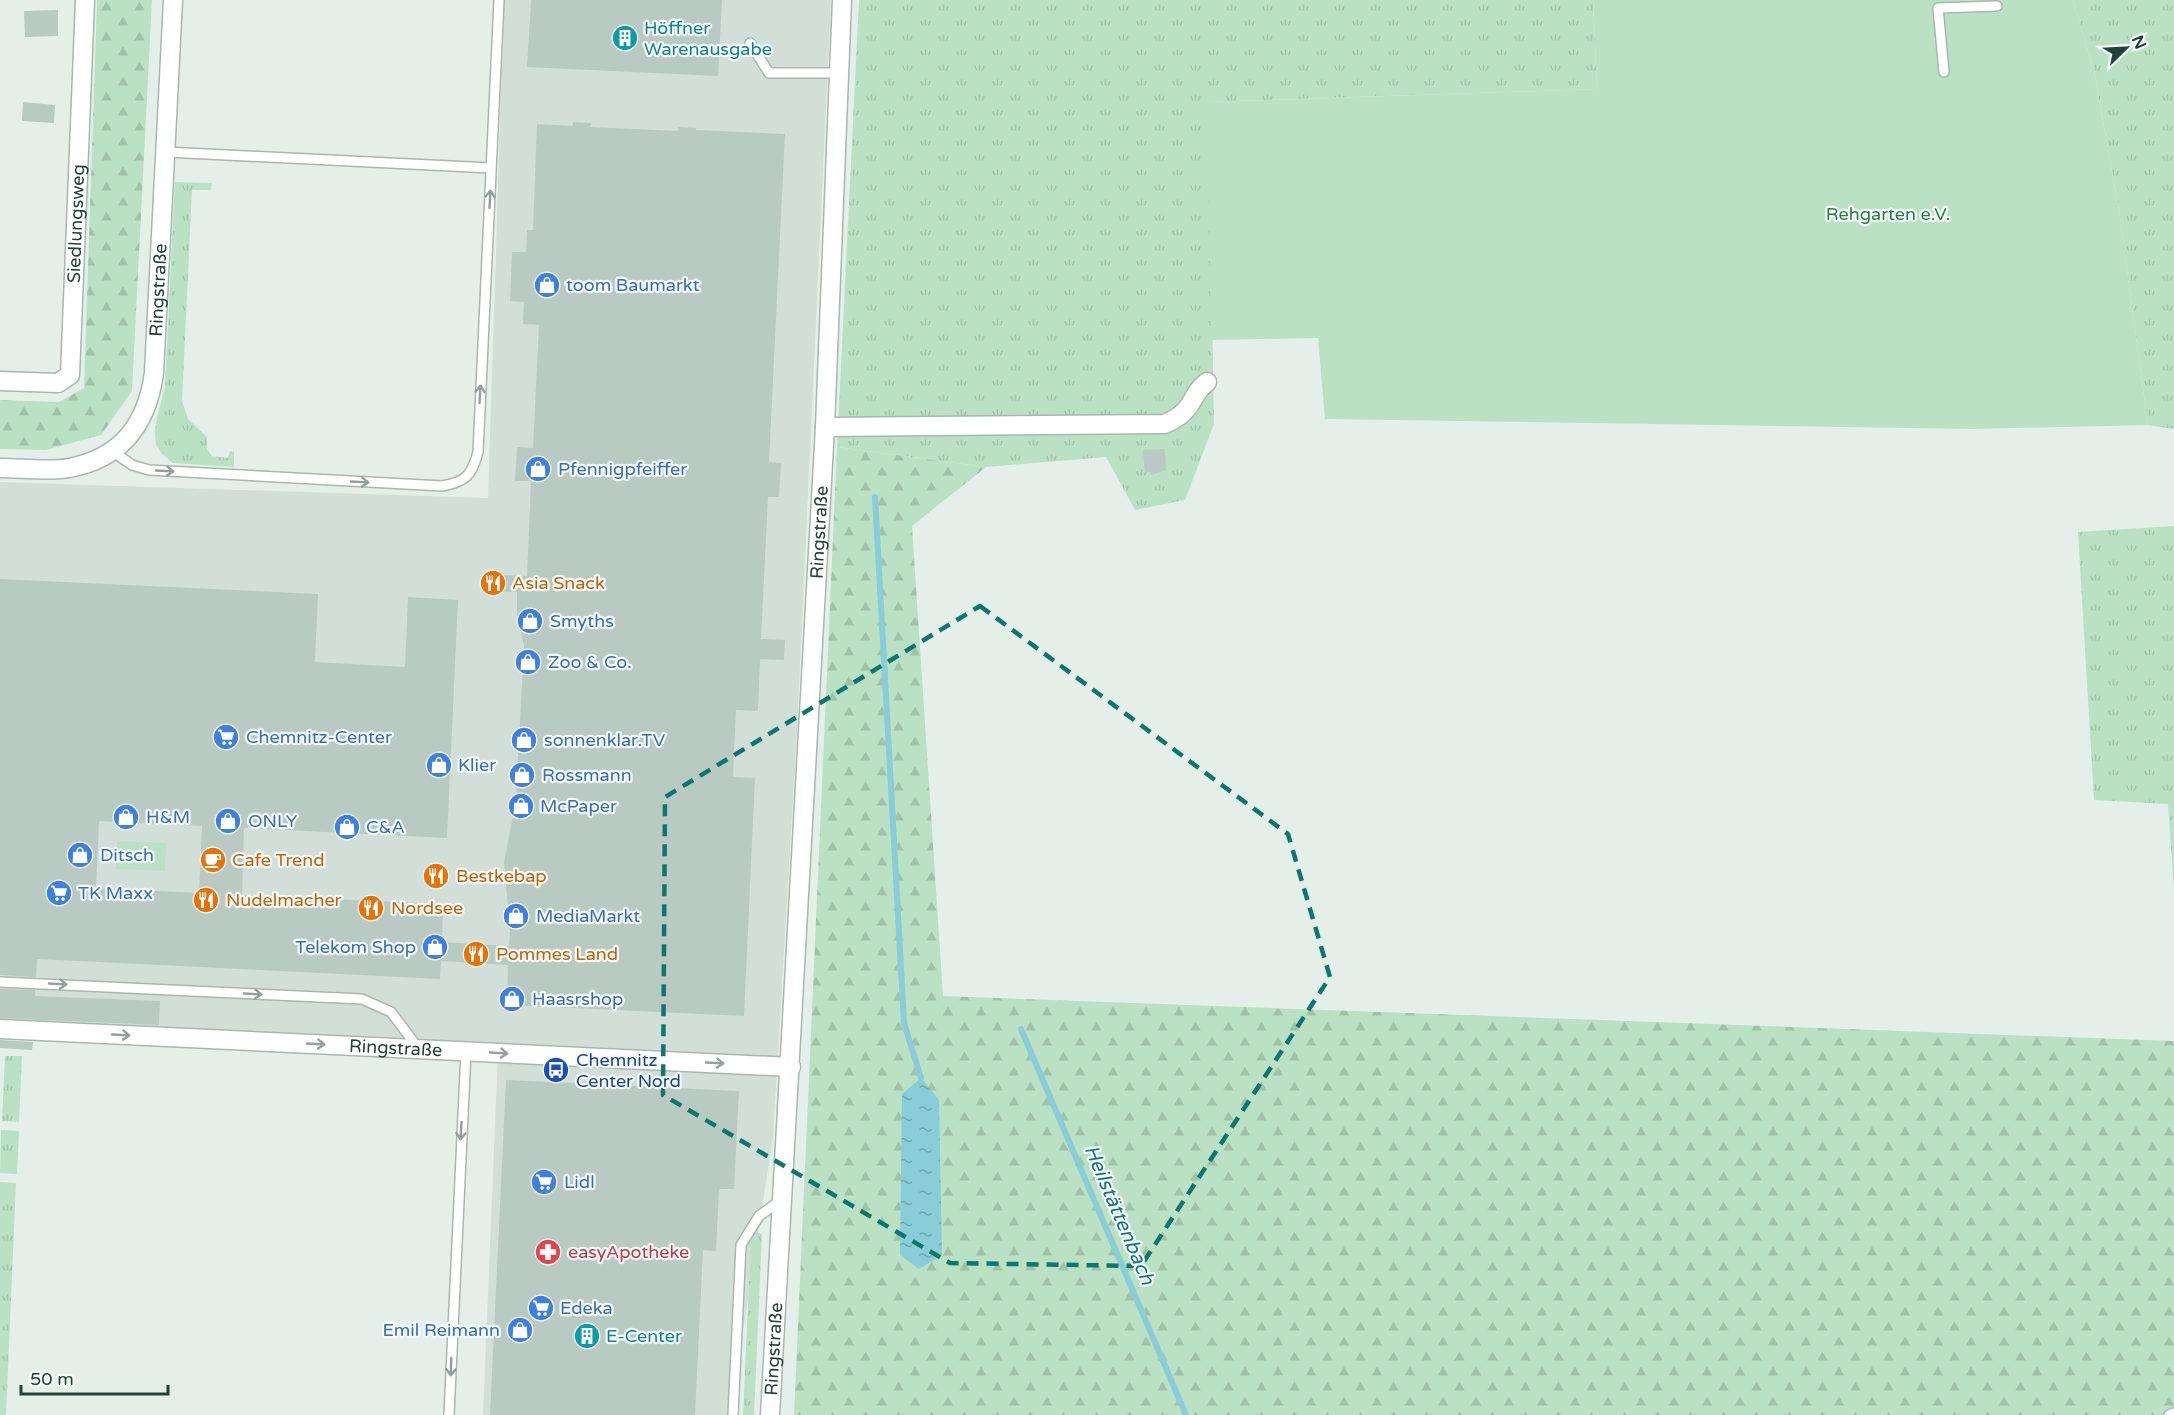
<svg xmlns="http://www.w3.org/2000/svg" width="2174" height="1415" font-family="'Varela Round',sans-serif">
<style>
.built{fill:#d2dfd8}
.grass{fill:url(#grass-tufts)}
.forest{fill:url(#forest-firs)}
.green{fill:#bbe1c4}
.water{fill:url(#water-ripples)}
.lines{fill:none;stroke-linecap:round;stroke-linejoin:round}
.stream{stroke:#88cdd7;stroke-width:6}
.building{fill:#b9cac2;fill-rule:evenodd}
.lane-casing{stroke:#a6b8b0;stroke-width:12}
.street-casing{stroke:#a6b8b0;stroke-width:21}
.lane{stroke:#fff;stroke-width:9}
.street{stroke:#fff;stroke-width:18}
.oneway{stroke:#90a09c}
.marked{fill:none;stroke:#0f766e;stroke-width:4.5;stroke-dasharray:12 8;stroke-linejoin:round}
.labels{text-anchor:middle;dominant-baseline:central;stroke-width:4.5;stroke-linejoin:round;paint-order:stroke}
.culture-label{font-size:18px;fill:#0d838f;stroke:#f5faf8;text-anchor:start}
.park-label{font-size:18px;fill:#287d46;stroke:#f5faf8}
.street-label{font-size:18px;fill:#214238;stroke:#f5faf8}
.shop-label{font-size:18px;fill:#366cbe;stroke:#f5faf8;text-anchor:start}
.food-label{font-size:18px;fill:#c56008;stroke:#f5faf8;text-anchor:start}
.transit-label{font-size:18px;fill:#164399;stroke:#f5faf8;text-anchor:start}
.health-label{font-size:18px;fill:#be3a42;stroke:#f5faf8;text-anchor:start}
.water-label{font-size:20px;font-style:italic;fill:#167484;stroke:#f5faf8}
</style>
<defs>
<pattern id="grass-tufts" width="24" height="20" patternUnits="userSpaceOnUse" patternTransform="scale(1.5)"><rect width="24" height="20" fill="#bbe1c4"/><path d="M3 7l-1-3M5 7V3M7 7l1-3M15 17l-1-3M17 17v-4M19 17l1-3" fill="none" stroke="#a0c2a9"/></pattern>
<pattern id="forest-firs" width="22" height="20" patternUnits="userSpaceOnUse" patternTransform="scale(1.5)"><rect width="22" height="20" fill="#bbe1c4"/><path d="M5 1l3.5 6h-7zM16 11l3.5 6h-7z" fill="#a0c2a9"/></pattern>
<pattern id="water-ripples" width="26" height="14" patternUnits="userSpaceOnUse" patternTransform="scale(1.5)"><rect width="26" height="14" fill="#88cdd7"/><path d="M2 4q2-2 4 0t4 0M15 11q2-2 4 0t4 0" fill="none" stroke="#6fa8af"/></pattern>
</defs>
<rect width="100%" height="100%" fill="#e4efe9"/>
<path class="built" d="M 504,0 L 831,0 L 797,731 L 773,1137 L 730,1415 L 483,1415 L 498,1052 L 0,1020 L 0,482 L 488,498 Z"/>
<path class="grass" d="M 859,0 L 1593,0 L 1597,89 L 1208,102 L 1214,424 L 1185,500 L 1135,510 L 1106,457 L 986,467 L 837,447 Z
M 2073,0 L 2174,0 L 2174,429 L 2148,425 L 2119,210 L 2094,71 Z
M 175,182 L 212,183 L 211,190 L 192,190 L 182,401 L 188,419 L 207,437 L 207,449 L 212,456 L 228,458 L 230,451 L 234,452 L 234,467 L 173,463 L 162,454 L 156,445 L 155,435 L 156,422 L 165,387 Z
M 2174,526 L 2174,890 L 2168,804 L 2094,800 L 2078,532 Z
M 5,1056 L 22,1056 L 19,1122 L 2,1121 Z
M 1,1130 L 19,1131 L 17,1174 L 0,1173 Z
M 0,1182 L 16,1183 L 6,1415 L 0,1415 Z
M 754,1232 L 762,1234 L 754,1415 L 743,1415 L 751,1239 Z"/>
<path class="forest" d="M 97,0 L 152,0 L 132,391 L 101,435 L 46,450 L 0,449 L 0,400 L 59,402 L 84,388 Z
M 837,447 L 986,467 L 912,526 L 943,996 L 2174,1041 L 2174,1415 L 794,1415 Z"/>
<path class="green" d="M 1593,0 L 2073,0 L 2094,71 L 2119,210 L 2148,425 L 1973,429 L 1325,419 L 1318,338 L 1211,340 L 1207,102 L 1597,89 Z
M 117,841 L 166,843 L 165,871 L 116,869 Z"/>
<path class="water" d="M 921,1078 L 939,1100 L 942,1255 L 919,1269 L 900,1255 L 902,1094 Z"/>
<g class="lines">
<path class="stream" d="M 875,497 L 904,1023 L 921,1078
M 1021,1029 L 1186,1415"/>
</g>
<path class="building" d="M 531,0 L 722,0 L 718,76 L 527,67 Z
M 58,10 L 58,36 L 25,37 L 24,11 Z
M 23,102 L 55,105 L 54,123 L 22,121 Z
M 573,122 L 591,123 L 590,127 L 678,131 L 678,127 L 696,128 L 696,130 L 785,134 L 769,462 L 781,463 L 779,497 L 768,497 L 761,639 L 785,640 L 784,660 L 760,659 L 758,711 L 736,710 L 733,777 L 755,778 L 744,1016 L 507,1005 L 508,965 L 441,961 L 440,979 L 37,959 L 36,977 L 0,975 L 0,579 L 318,594 L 315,662 L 405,667 L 408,597 L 458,600 L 447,838 L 244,828 L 242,895 L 443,904 L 442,942 L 509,946 L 511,908 L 508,907 L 504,862 L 513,816 L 515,816 L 524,645 L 517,617 L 517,592 L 483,591 L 484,574 L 527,576 L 531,481 L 515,481 L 517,447 L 533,448 L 539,325 L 523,324 L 524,302 L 510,301 L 512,252 L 526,252 L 527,230 L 533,230 L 537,124 L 573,126 ZM 99,821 L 202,826 L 199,893 L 96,888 Z
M 1165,449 L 1166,470 L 1151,475 L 1150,472 L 1145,472 L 1143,450 Z
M 0,989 L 35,990 L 35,996 L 160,1001 L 159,1025 L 0,1018 Z
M 0,1040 L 33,1042 L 32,1050 L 0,1048 Z
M 506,1080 L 739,1091 L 734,1189 L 719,1189 L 716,1251 L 703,1250 L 695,1415 L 490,1415 Z"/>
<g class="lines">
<g class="lane-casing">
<path id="lane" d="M 750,43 L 769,73 L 839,73
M 1944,72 L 1938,8 L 1997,6
M 166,152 L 491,168
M 112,451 L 132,465 L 149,470 L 442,486 C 466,482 472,475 478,452 L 499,0
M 0,982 L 362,999 L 391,1012 L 419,1049
M 449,1415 L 466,1051
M 733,1415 L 741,1245 L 759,1216 L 781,1200
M 2169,1415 L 2174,1413"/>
</g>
<g class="street-casing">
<g id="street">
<path id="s1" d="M 0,381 L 58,383 L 70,375 L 85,0"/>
<path d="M 825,427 L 1165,424 C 1174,420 1183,415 1189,406 C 1196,395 1196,391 1207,382"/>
<path id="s2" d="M 0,468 C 21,468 49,472 69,468 C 122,458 147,424 154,373 L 173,0"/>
<path id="s3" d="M 0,1029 L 791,1067"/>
<path id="s4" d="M 770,1415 L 825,427 L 842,0"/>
</g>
</g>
<use href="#lane" class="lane"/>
<use href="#street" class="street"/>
</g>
<defs><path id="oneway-shaft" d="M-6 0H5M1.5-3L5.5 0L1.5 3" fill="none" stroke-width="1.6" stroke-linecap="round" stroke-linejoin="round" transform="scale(1.5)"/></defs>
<g class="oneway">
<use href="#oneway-shaft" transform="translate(490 199) rotate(-87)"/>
<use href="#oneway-shaft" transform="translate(480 394) rotate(-87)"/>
<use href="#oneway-shaft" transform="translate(165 471) rotate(3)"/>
<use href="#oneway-shaft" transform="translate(360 482) rotate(3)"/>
<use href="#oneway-shaft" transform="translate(58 984) rotate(3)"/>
<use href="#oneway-shaft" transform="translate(253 994) rotate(3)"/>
<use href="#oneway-shaft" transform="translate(121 1035) rotate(3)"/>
<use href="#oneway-shaft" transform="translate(316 1044) rotate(3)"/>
<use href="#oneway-shaft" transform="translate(499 1053) rotate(3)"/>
<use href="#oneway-shaft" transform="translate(715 1063) rotate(3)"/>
<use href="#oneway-shaft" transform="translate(461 1131) rotate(93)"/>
<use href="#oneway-shaft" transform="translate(451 1367) rotate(92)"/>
</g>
<path class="marked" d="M 980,606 L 1288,834 L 1330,977 L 1141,1266 L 950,1263 L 663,1095 L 665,797 Z"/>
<defs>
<g id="building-disc" transform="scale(1.35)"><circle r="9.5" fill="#0f9aa8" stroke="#f5faf8"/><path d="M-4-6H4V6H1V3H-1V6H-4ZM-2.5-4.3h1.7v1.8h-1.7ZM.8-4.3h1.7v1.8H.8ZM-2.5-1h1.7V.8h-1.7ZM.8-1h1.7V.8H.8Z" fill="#fff"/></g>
<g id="shop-disc" transform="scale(1.35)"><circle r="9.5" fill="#3f7fe0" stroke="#f5faf8"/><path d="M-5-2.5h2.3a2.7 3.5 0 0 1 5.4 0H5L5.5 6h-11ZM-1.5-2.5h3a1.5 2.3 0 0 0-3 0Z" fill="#fff"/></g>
<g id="restaurant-disc" transform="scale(1.35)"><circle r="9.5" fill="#e8710a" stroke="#f5faf8"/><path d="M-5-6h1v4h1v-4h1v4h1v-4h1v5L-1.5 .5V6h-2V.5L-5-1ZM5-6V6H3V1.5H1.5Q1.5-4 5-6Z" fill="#fff"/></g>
<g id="supermarket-disc" transform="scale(1.35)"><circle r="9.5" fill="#3f7fe0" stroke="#f5faf8"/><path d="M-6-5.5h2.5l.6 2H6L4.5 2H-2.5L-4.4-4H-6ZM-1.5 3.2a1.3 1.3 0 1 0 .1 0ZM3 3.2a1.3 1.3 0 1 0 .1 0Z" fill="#fff"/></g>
<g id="cafe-disc" transform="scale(1.35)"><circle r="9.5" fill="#e8710a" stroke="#f5faf8"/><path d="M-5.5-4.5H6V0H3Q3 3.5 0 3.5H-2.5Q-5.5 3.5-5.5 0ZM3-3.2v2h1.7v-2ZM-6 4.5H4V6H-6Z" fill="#fff"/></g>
<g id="bus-disc" transform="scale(1.35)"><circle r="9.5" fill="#1a4fb4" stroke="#f5faf8"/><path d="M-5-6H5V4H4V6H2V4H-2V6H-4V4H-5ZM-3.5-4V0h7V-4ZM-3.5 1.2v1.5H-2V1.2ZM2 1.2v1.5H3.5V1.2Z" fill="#fff"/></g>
<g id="pharmacy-disc" transform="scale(1.35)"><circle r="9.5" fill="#e0444e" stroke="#f5faf8"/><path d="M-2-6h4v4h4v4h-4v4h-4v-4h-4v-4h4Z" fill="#fff"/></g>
</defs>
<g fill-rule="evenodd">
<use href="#building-disc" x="625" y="38"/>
<use href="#shop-disc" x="547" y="285"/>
<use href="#shop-disc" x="538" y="469"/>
<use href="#restaurant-disc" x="493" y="583"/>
<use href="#shop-disc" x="530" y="621"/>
<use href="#shop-disc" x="528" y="662"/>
<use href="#supermarket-disc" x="226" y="737"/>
<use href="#shop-disc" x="524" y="740"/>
<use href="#shop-disc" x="439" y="765"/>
<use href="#shop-disc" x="522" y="775"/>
<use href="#shop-disc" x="521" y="806"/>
<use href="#shop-disc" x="126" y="817"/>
<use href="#shop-disc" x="228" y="821"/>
<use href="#shop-disc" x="347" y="827"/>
<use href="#shop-disc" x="80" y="855"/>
<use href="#cafe-disc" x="213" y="860"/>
<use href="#restaurant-disc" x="436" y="876"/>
<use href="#supermarket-disc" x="59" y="893"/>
<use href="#restaurant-disc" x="206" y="900"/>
<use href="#restaurant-disc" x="371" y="908"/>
<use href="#shop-disc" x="516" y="916"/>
<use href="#shop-disc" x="435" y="947"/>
<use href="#restaurant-disc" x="476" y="954"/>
<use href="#shop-disc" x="512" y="999"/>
<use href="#bus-disc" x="556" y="1070"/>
<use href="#supermarket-disc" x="544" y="1182"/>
<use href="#pharmacy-disc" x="548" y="1252"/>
<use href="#supermarket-disc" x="541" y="1308"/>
<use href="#shop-disc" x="520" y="1330"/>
<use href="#building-disc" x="587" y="1336"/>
</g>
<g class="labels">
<g class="culture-label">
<text x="644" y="28">Höffner<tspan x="644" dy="21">Warenausgabe</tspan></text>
<text x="606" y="1336">E-Center</text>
</g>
<g class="park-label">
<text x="1888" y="214">Rehgarten e.V.</text>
</g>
<g class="street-label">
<text stroke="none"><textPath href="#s1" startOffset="224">Siedlungsweg</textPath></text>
<text stroke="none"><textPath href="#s2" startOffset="290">Ringstraße</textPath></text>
<text stroke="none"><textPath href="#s4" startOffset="884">Ringstraße</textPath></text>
<text stroke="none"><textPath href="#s3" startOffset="396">Ringstraße</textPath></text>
<text stroke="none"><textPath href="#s4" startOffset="66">Ringstraße</textPath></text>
</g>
<g class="shop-label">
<text x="566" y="285">toom Baumarkt</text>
<text x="558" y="469">Pfennigpfeiffer</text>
<text x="550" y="621">Smyths</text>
<text x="548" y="662">Zoo &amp; Co.</text>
<text x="246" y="737">Chemnitz-Center</text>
<text x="544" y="740">sonnenklar.TV</text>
<text x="458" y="765">Klier</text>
<text x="542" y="775">Rossmann</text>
<text x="540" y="806">McPaper</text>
<text x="146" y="817">H&amp;M</text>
<text x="248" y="821">ONLY</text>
<text x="366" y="827">C&amp;A</text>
<text x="100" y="855">Ditsch</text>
<text x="78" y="893">TK Maxx</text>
<text x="536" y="916">MediaMarkt</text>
<text x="416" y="947" text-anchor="end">Telekom Shop</text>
<text x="532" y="999">Haasrshop</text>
<text x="564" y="1182">Lidl</text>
<text x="560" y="1308">Edeka</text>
<text x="500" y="1330" text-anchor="end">Emil Reimann</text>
</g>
<g class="food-label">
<text x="512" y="583">Asia Snack</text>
<text x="232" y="860">Cafe Trend</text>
<text x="456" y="876">Bestkebap</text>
<text x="226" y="900">Nudelmacher</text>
<text x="391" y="908">Nordsee</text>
<text x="496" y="954">Pommes Land</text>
</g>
<g class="transit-label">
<text x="576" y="1060">Chemnitz<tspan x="576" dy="21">Center Nord</tspan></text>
</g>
<g class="health-label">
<text x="568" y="1252">easyApotheke</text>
</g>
<g class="water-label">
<text transform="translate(1119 1215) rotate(67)">Heilstättenbach</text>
</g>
</g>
<g transform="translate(2126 48) rotate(66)" stroke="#f5faf8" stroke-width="4.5" paint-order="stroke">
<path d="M0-4.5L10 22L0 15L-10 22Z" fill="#214238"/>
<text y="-9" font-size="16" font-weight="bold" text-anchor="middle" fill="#214238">N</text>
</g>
<path d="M21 1385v9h147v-9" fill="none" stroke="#214238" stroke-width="3"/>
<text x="30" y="1385" font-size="18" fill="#214238" stroke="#f5faf8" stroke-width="4.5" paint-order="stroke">50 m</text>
</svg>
